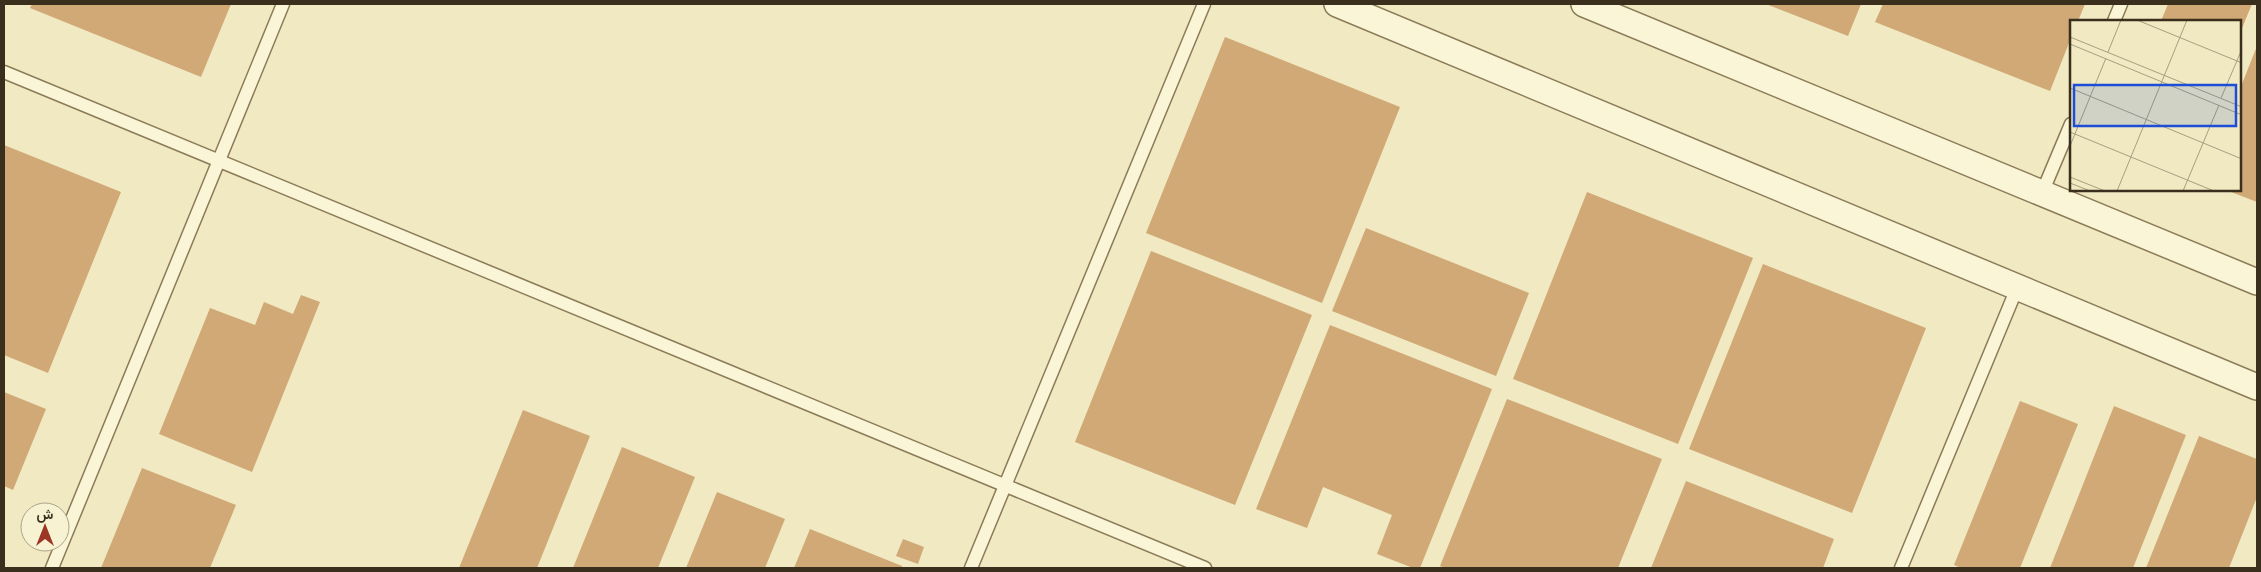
<svg xmlns="http://www.w3.org/2000/svg" width="2261" height="572" font-family="Georgia,Vazirmatn,serif">
<style>
.building{fill:#d0a976}
.lines{fill:none;stroke-linecap:round;stroke-linejoin:round}
.service-casing{stroke:#8b7b58;stroke-width:15}
.minor-casing{stroke:#8b7b58;stroke-width:28}
.service{stroke:#faf5d6;stroke-width:12}
.minor{stroke:#faf5d6;stroke-width:25}
.inset-road{fill:none;stroke:#a79f80;stroke-width:1}
.view{fill:#1d4ed8;fill-opacity:0.15;stroke:#1d4ed8;stroke-width:2.5}
.inset-edge{fill:none;stroke:#3a2f1d;stroke-width:2.5}
</style>
<rect width="100%" height="100%" fill="#f0e9c2"/>
<path class="building" d="M 32,4 L 231,4 L 201,77 L 30,8 Z
M 1766,4 L 1861,4 L 1848,36 Z
M 1883,4 L 2085,4 L 2078,21 L 2071,21 L 2071,38 L 2050,91 L 1875,22 Z
M 2168,4 L 2252,4 L 2240,33 L 2240,21 L 2161,21 Z
M 1225,37 L 1400,107 L 1322,303 L 1146,233 Z
M 2257,46 L 2257,202 L 2226,190 L 2240,190 L 2240,89 Z
M 4,145 L 121,192 L 48,373 L 4,355 Z
M 1587,192 L 1753,258 L 1678,444 L 1513,379 Z
M 1366,228 L 1529,293 L 1496,376 L 1332,311 Z
M 1151,251 L 1312,315 L 1235,505 L 1075,442 Z
M 1763,264 L 1926,328 L 1852,513 L 1689,449 Z
M 301,295 L 320,302 L 252,472 L 159,434 L 210,308 L 255,325 L 264,302 L 293,314 Z
M 1330,325 L 1492,389 L 1420,568 L 1413,568 L 1377,554 L 1392,515 L 1323,487 L 1307,528 L 1256,509 Z
M 4,392 L 46,409 L 13,490 L 4,486 Z
M 1507,399 L 1662,459 L 1618,568 L 1445,568 L 1440,566 Z
M 2020,401 L 2078,424 L 2020,568 L 1961,568 L 1954,565 Z
M 2114,406 L 2186,435 L 2133,568 L 2050,568 Z
M 523,410 L 590,436 L 537,568 L 459,568 Z
M 2199,436 L 2257,459 L 2257,497 L 2229,568 L 2146,568 Z
M 622,447 L 695,477 L 658,568 L 573,568 Z
M 142,468 L 236,505 L 210,568 L 101,568 Z
M 1686,481 L 1834,539 L 1823,568 L 1651,568 Z
M 717,492 L 785,519 L 765,568 L 686,568 Z
M 810,529 L 902,566 L 902,568 L 794,568 Z
M 903,539 L 924,547 L 918,564 L 896,556 Z"/>
<g class="lines">
<g class="service-casing">
<path id="service" d="M 2114,21 L 2121,4
M 4,72 L 1205,568
M 2042,193 L 2071,124
M 52,568 L 283,4
M 971,568 L 1204,4
M 1901,568 L 2017,288"/>
</g>
<g class="minor-casing">
<path id="minor" d="M 1337,4 L 2257,387
M 1584,4 L 2257,282"/>
</g>
<use href="#service" class="service"/>
<use href="#minor" class="minor"/>
</g>
<g transform="translate(2070 20)">
<rect width="171" height="171" fill="#f0e9c2"/>
<path class="inset-road" d="M 67,0 L 172,43M 0,17 L 172,87M 0,24 L 172,95M 38,32 L 51,0M 0,68 L 172,139M 151,78 L 172,29M 0,112 L 144,171M 0,126 L 36,38M 0,157 L 35,171M 0,163 L 20,171M 47,171 L 117,0M 113,171 L 149,85"/>
<path class="view" d="M 4,65 L 166,65 L 166,106 L 4,106 Z"/>
<rect width="171" height="171" class="inset-edge"/>
</g>
<rect width="2261" height="572" fill="none" stroke="#3a2f1d" stroke-width="10"/>
<g transform="translate(45 527)"><circle r="24" fill="#f7f2d2" stroke="#aba48a"/>
<path d="M0-4L9 19L0 12L-9 19Z" fill="#9d3625"/>
<text y="-8" font-size="14" font-weight="bold" text-anchor="middle" fill="#3a2f1d">ش</text>
</g>
</svg>
